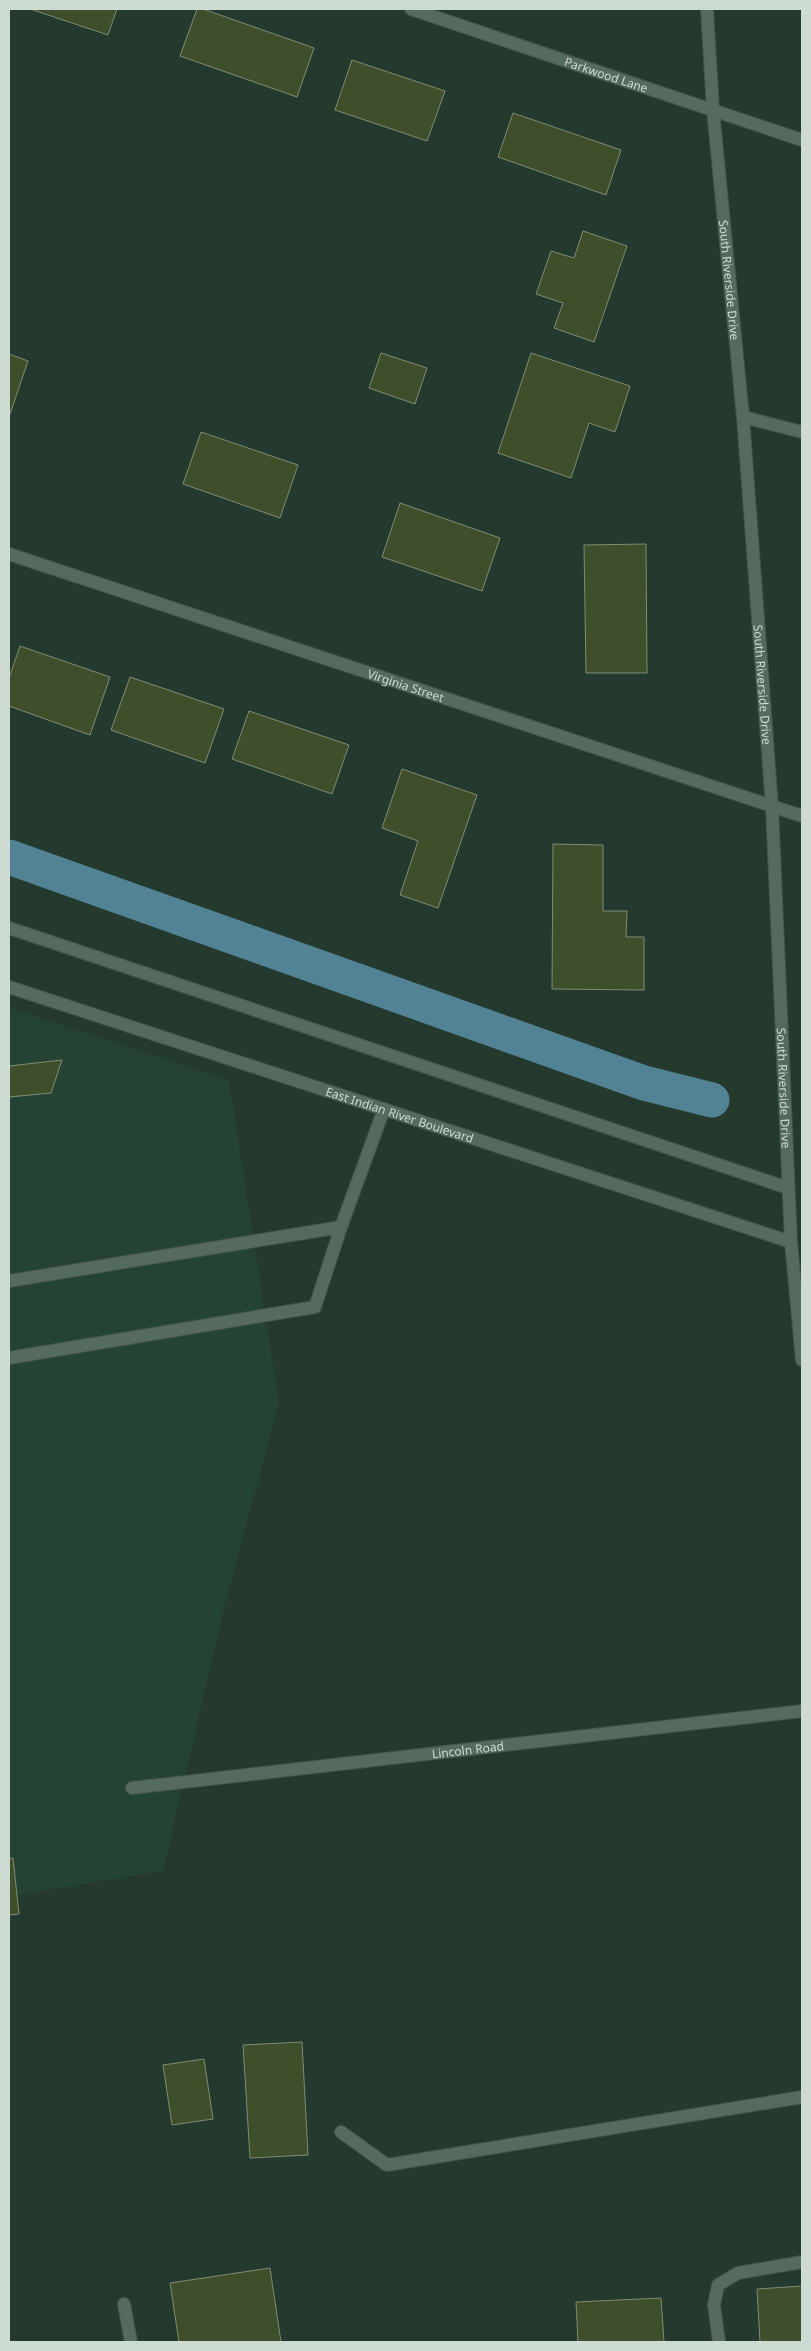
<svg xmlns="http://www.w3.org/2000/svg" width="811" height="2351" font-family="'Noto Sans',sans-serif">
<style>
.built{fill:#254332}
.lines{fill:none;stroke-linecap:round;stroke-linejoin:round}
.canal{stroke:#528394;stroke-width:35}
.building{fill:#404f2b;stroke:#818c75}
.minor-casing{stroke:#42554b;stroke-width:14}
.minor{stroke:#546b5d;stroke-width:12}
.labels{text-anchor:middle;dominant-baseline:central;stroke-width:4;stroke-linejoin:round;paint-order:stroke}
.street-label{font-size:12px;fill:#cedbd3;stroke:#1a3024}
</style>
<rect width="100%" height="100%" fill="#243a2e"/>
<path class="built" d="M 9,1008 L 229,1080 L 279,1403 L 225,1604 L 163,1871 L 9,1896 Z"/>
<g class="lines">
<path class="canal" d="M 9,857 L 644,1083 L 712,1100"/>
</g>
<path class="building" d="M 30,9 L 117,9 L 108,35 Z
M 197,9 L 203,9 L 314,48 L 297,97 L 180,56 Z
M 352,60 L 445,91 L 427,141 L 335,110 Z
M 513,113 L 621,150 L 606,195 L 498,157 Z
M 583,231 L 627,246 L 594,342 L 554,328 L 563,303 L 536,294 L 551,251 L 574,258 Z
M 381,353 L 427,368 L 415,404 L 369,388 Z
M 531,353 L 630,386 L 615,432 L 589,423 L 571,478 L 498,453 Z
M 9,354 L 28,361 L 9,417 Z
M 201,432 L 298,465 L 280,518 L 183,484 Z
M 400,503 L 500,538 L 482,591 L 382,557 Z
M 646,544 L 647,673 L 586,673 L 584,545 Z
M 20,646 L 110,677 L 90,735 L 9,706 L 9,678 Z
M 130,677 L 224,709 L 205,763 L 111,730 Z
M 249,711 L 349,745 L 332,794 L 232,759 Z
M 402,769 L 477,795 L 438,908 L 400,895 L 418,841 L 382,828 Z
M 553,844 L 603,845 L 603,911 L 627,911 L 626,937 L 644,937 L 644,990 L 552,989 Z
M 62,1060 L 51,1093 L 9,1097 L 9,1066 Z
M 13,1858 L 19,1914 L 9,1915 L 9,1859 Z
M 302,2042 L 308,2155 L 250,2158 L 243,2045 Z
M 204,2059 L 213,2119 L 172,2125 L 163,2065 Z
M 270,2268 L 281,2342 L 179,2342 L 170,2283 Z
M 802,2286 L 802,2342 L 760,2342 L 757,2289 Z
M 661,2298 L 664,2342 L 578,2342 L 576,2302 Z"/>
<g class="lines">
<g class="minor-casing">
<g id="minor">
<path id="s1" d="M 411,9 L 802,140"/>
<path id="s2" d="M 707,9 L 713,110 L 743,417 L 772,807 L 791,1242 L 802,1360"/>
<path d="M 743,417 L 802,432"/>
<path id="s3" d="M 9,554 L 802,816"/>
<path d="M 9,928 L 788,1188"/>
<path id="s4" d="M 9,987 L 791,1242"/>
<path d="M 9,1281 L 341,1227 L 384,1109"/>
<path d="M 9,1358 L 315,1307 L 341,1227"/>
<path id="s5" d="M 132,1788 L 802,1711"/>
<path d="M 341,2132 L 387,2165 L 802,2097"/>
<path d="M 124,2304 L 131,2342"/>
<path d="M 719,2342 L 714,2305 L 718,2285 L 738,2273 L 802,2262"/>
</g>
</g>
<use href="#minor" class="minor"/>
</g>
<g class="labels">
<g class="street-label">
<text stroke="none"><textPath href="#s1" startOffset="206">Parkwood Lane</textPath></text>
<text stroke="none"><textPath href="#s2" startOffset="272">South Riverside Drive</textPath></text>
<text stroke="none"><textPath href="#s2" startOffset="678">South Riverside Drive</textPath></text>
<text stroke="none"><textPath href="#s3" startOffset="418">Virginia Street</textPath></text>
<text stroke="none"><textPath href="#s2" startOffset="1082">South Riverside Drive</textPath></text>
<text stroke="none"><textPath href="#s4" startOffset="411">East Indian River Boulevard</textPath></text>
<text stroke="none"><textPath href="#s5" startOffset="338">Lincoln Road</textPath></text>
</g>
</g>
<rect width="811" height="2351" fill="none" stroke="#cedbd3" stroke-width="20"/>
</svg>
